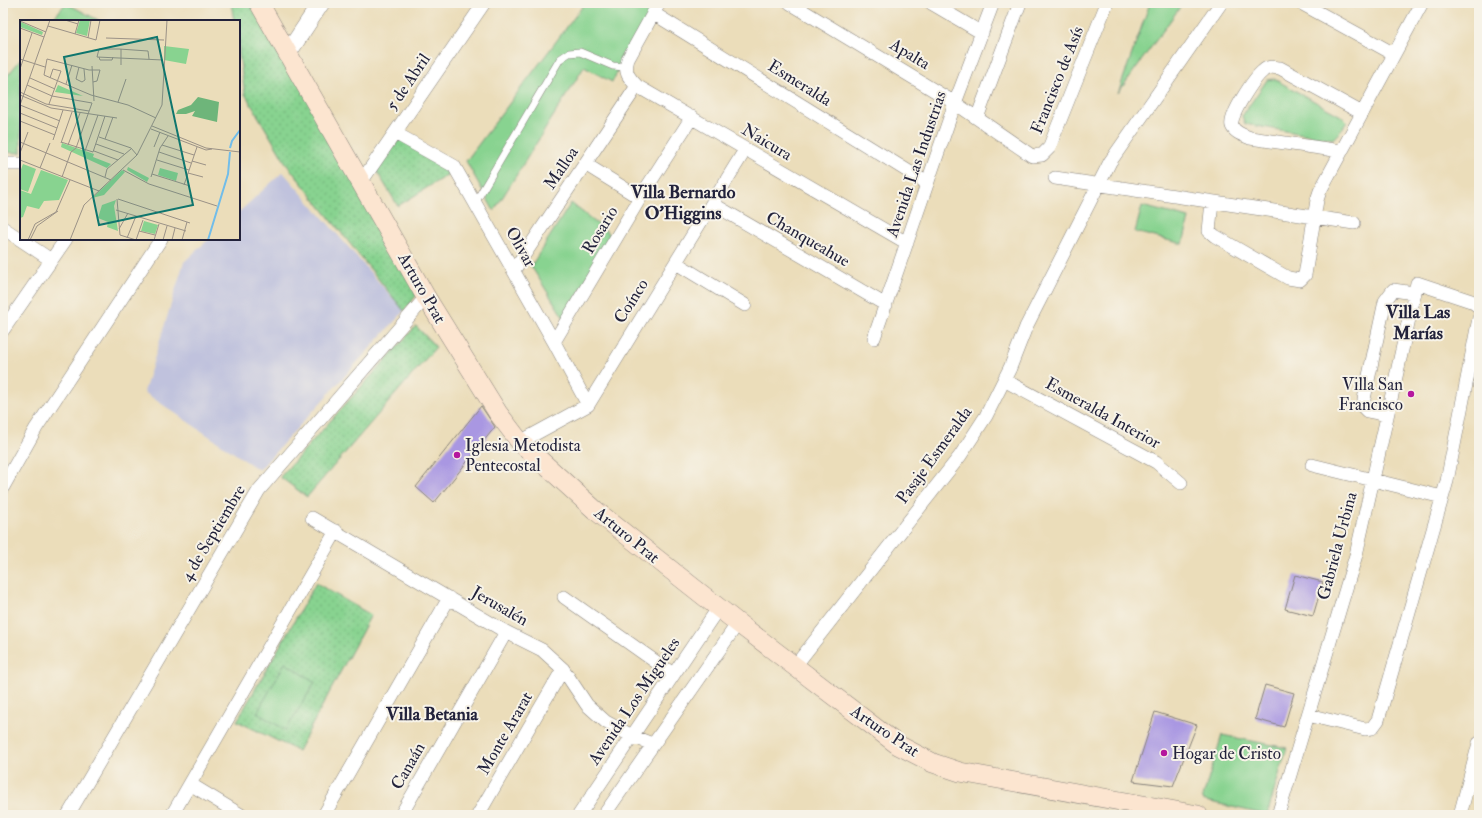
<svg xmlns="http://www.w3.org/2000/svg" width="1482" height="818" font-family="'IM FELL Double Pica',serif">
<style>
.industrial{fill:#c0c2dd}
.grass{fill:url(#grass-dots);stroke:#557a66}
.green{fill:#88d390;stroke:#557a66}
.building{fill:#a997e2}
.lines{fill:none;stroke-linecap:round;stroke-linejoin:round}
.service-casing{stroke:#86807a;stroke-width:8}
.minor-casing{stroke:#86807a;stroke-width:14}
.tertiary-casing{stroke:#86807a;stroke-width:18}
.secondary-casing{stroke:#86807a;stroke-width:20}
.service{stroke:#fff;stroke-width:7}
.minor{stroke:#fff;stroke-width:13}
.tertiary{stroke:#fff;stroke-width:17}
.secondary{stroke:#fce5d0;stroke-width:19}
.poi-dot{fill:#b5179e;stroke:#f7f3e8;stroke-width:1.5}
.labels{text-anchor:middle;dominant-baseline:central;stroke-width:4;stroke-linejoin:round;paint-order:stroke}
.street-label{font-size:17px;fill:#22223b;stroke:#f7f3e8}
.poi-label{font-size:17px;fill:#22223b;stroke:#f7f3e8;text-anchor:start}
.neighbourhood-label{font-size:18px;font-weight:bold;fill:#22223b;stroke:#f7f3e8}
.inset-river{fill:none;stroke:#71bdea;stroke-width:2}
.inset-road{fill:none;stroke:#9b9287;stroke-width:1}
.view{fill:#0f766e;fill-opacity:0.15;stroke:#0f766e;stroke-width:2}
.inset-edge{fill:none;stroke:#22223b;stroke-width:2}
</style>
<defs>
<pattern id="grass-dots" width="8" height="8" patternUnits="userSpaceOnUse"><rect width="8" height="8" fill="#88d390"/><path d="M2 2h.1M6 6h.1" fill="none" stroke="#75b57d" stroke-width="1.8" stroke-linecap="round"/></pattern>
</defs>
<rect width="100%" height="100%" fill="#f7f3e8"/>
<filter id="ink" filterUnits="userSpaceOnUse"><feTurbulence type="fractalNoise" baseFrequency=".025" numOctaves="2"/><feDisplacementMap in="SourceGraphic" scale="8" xChannelSelector="R" yChannelSelector="G"/><feConvolveMatrix kernelMatrix="1 2 1 2 8 2 1 2 1" color-interpolation-filters="sRGB"/></filter>
<filter id="wash" filterUnits="userSpaceOnUse"><feTurbulence type="fractalNoise" baseFrequency=".012" numOctaves="4" result="noise"/><feDisplacementMap in="SourceGraphic" scale="16" xChannelSelector="R" yChannelSelector="G"/><feGaussianBlur stdDeviation="0.9" result="paint"/><feColorMatrix in="noise" values="0 0 0 0 0 0 0 0 0 0 0 0 0 0 0 0 0 1.4 0 .05"/><feComposite in="paint" operator="in"/></filter>
<g filter="url(#wash)">
<rect width="100%" height="100%" fill="#ebddba"/>
<path class="industrial" d="M 283,172 L 404,311 L 259,470 L 144,392 L 184,262 L 209,239 L 239,239 L 239,212 Z"/>
<path class="grass" d="M 231,3 L 259,3 L 423,287 L 404,311 L 287,165 L 245,94 L 239,54 L 239,21 L 234,21 Z
M 404,132 L 455,170 L 398,206 L 376,170 Z
M 416,326 L 436,347 L 307,497 L 280,477 Z
M 316,583 L 371,615 L 298,751 L 237,721 Z"/>
<path class="green" d="M 66,3 L 100,21 L 51,21 Z
M 585,3 L 656,3 L 612,82 L 584,67 L 494,211 L 466,161 Z
M 1150,3 L 1183,3 L 1118,93 Z
M 21,59 L 21,153 L 3,152 L 3,73 L 8,75 Z
M 1274,79 L 1341,116 L 1347,122 L 1337,136 L 1332,139 L 1245,124 L 1242,116 L 1267,80 Z
M 571,203 L 610,234 L 565,320 L 531,266 Z
M 1142,206 L 1189,218 L 1183,244 L 1135,232 Z
M 285,663 L 315,682 L 286,730 L 257,713 Z
M 1222,735 L 1287,748 L 1267,815 L 1202,800 Z"/>
<g id="blocks">
<path class="building" d="M 481,406 L 495,427 L 434,503 L 416,487 Z
M 1295,575 L 1323,582 L 1313,616 L 1285,609 Z
M 1265,685 L 1294,693 L 1284,727 L 1255,719 Z
M 1155,712 L 1197,725 L 1173,786 L 1133,781 Z"/>
</g>
</g>
<g filter="url(#ink)">
<use href="#blocks" fill-opacity="0" stroke="#86807a" stroke-width="1"/>
<g class="lines">
<g class="service-casing">
<path id="service" d="M 475,203 L 560,59 L 569,53 L 580,52 L 613,66 L 625,67"/>
</g>
<g class="minor-casing">
<path id="minor" d="M 659,3 L 628,59 C 624,72 628,77 637,86 L 907,243
M 790,3 L 955,103 L 1032,156 L 1042,155 L 1049,148 L 1107,3
M 931,3 L 982,33
M 1301,3 L 1394,54
M 653,13 L 927,183
M 977,118 L 1020,3
M 395,133 L 454,166 L 554,342 L 588,405
M 1341,151 L 1250,138 C 1243,135 1235,133 1232,126 C 1228,117 1255,77 1263,71 C 1268,66 1273,67 1280,68 L 1362,113
M 3,164 L 21,164
M 585,164 L 640,198
M 1055,178 L 1354,223
M 361,182 L 484,3
M 1212,202 L 1209,231 L 1215,236 L 1288,278 L 1300,280 L 1305,275 L 1317,200 L 1320,191 L 1422,3
M 713,204 L 886,305
M 3,228 L 51,260
M 676,263 L 745,305
M 514,270 L 637,86
M 3,330 L 66,239
M 874,338 L 955,103 L 993,3
M 554,342 L 640,198 L 692,117
M 1004,380 L 1156,462 L 1181,483
M 1387,415 L 1367,411 L 1364,408 L 1364,399 L 1385,301 L 1393,290 L 1414,293
M 520,442 L 588,405 L 745,150
M 1312,465 L 1442,497
M 3,487 L 36,428 L 161,239
M 312,518 L 506,632 L 542,650 L 563,669 L 587,705 L 606,722 L 632,736 L 652,744
M 564,597 L 673,674
M 795,666 L 960,456 L 986,416 L 1010,368 L 1026,327 L 1110,162 L 1221,3
M 1308,715 L 1365,729 L 1372,728 L 1378,720 L 1447,481 L 1479,318
M 190,784 L 241,815
M 68,815 L 259,490 L 426,297
M 172,815 L 336,531
M 324,815 L 449,598
M 401,815 L 506,632
M 478,815 L 563,669
M 579,815 L 719,607
M 604,815 L 738,623
M 1278,815 L 1356,555 L 1417,283 L 1471,301 L 1478,306 L 1479,308
M 1460,815 L 1479,743"/>
</g>
<g class="tertiary-casing">
<path id="tertiary" d="M 288,53 L 321,3"/>
</g>
<g class="secondary-casing">
<path id="secondary" d="M 259,3 L 426,297 L 498,413 L 520,442 L 595,510 L 738,623 L 898,745 L 933,763 L 960,772 L 1198,815"/>
</g>
<use href="#service" class="service"/>
<use href="#minor" class="minor"/>
<use href="#tertiary" class="tertiary"/>
<use href="#secondary" class="secondary"/>
</g>
</g>
<g class="poi-dot">
<circle cx="1411" cy="394" r="4"/>
<circle cx="457" cy="455" r="4"/>
<circle cx="1164" cy="753" r="4"/>
</g>
<g class="labels">
<g class="street-label">
<text transform="translate(910 54) rotate(31)">Apalta</text>
<text transform="translate(1057 80) rotate(-68)">Francisco de Asís</text>
<text transform="translate(408 82) rotate(-56)">5 de Abril</text>
<text transform="translate(800 83) rotate(32)">Esmeralda</text>
<text transform="translate(767 142) rotate(31)">Naicura</text>
<text transform="translate(916 164) rotate(-71)">Avenida Las Industrias</text>
<text transform="translate(561 168) rotate(-56)">Malloa</text>
<text transform="translate(600 230) rotate(-59)">Rosario</text>
<text transform="translate(808 239) rotate(30)">Chanqueahue</text>
<text transform="translate(521 247) rotate(60)">Olivar</text>
<text transform="translate(422 288) rotate(60)">Arturo Prat</text>
<text transform="translate(631 301) rotate(-58)">Coínco</text>
<text transform="translate(1103 413) rotate(29)">Esmeralda Interior</text>
<text transform="translate(934 455) rotate(-54)">Pasaje Esmeralda</text>
<text transform="translate(213 533) rotate(-59)">4 de Septiembre</text>
<text transform="translate(627 535) rotate(39)">Arturo Prat</text>
<text transform="translate(1337 546) rotate(-75)">Gabriela Urbina</text>
<text transform="translate(500 606) rotate(30)">Jerusalén</text>
<text transform="translate(634 701) rotate(-56)">Avenida Los Migueles</text>
<text transform="translate(885 731) rotate(34)">Arturo Prat</text>
<text transform="translate(505 733) rotate(-60)">Monte Ararat</text>
<text transform="translate(408 766) rotate(-60)">Canaán</text>
</g>
<g class="poi-label">
<text x="1403" y="384" text-anchor="end">Villa San<tspan x="1403" dy="20">Francisco</tspan></text>
<text x="465" y="445">Iglesia Metodista<tspan x="465" dy="20">Pentecostal</tspan></text>
<text x="1172" y="753">Hogar de Cristo</text>
</g>
<g class="neighbourhood-label">
<text x="683" y="192">Villa Bernardo<tspan x="683" dy="21">O'Higgins</tspan></text>
<text x="1418" y="312">Villa Las<tspan x="1418" dy="21">Marías</tspan></text>
<text x="432" y="714">Villa Betania</text>
</g>
</g>
<g transform="translate(20 20)">
<rect width="220" height="220" fill="#ebddba"/>
<path d="M 108,147 L 129,158 L 127,162 L 107,150 ZM 140,148 L 158,153 L 156,161 L 138,155 ZM 102,150 L 105,152 L 84,175 L 72,178 Z" fill="#88d390"/>
<path d="M 178,77 L 199,82 L 197,102 L 172,96 L 175,91 L 166,94 L 156,94 L 158,90 L 171,85 Z" fill="#6eb57a"/>
<path d="M 60,0 L 70,0 L 67,16 L 56,13 ZM 1,2 L 23,12 L 22,15 L 0,7 ZM 144,26 L 169,29 L 166,44 L 144,40 ZM 38,65 L 63,76 L 35,72 ZM 42,123 L 74,134 L 73,137 L 91,144 L 87,148 L 41,127 ZM 3,144 L 16,149 L 8,172 L 0,169 L 0,152 ZM 21,150 L 48,160 L 39,180 L 24,181 L 19,189 L 7,186 L 3,197 L 0,198 L 0,170 L 11,174 ZM 96,180 L 94,186 L 98,211 L 87,207 L 88,202 L 78,198 L 82,185 ZM 124,201 L 138,205 L 135,214 L 121,211 Z" fill="#88d390"/>
<path class="inset-river" d="M 210,128 L 212,121 L 220,110M 188,220 L 208,154 L 210,132"/>
<path class="inset-road" d="M 45,0 L 58,4M 0,1 L 26,12M 28,6 L 76,20 L 80,0M 0,8 L 24,17M 55,14 L 59,0M 68,18 L 71,0M 86,18 L 144,20M 79,37 L 80,40 L 92,40 L 93,37M 0,39 L 25,47M 129,39 L 128,31 L 99,29 L 79,29 L 77,37 L 143,40M 101,45 L 101,29M 72,46 L 74,81M 59,47 L 56,59 L 62,62 L 65,60 L 64,49M 0,49 L 12,13M 10,58 L 35,69M 73,62 L 77,61 L 80,50 L 69,50 L 27,39 L 24,55 L 71,75 L 108,85 L 136,98M 46,64 L 52,45M 7,65 L 32,76 L 72,83 L 56,128 L 51,132 L 42,157M 0,72 L 26,84 L 69,91M 0,75 L 31,88 L 97,98M 98,82 L 106,59M 29,84 L 41,51 L 33,49 L 30,58M 0,85 L 30,0M 0,85 L 40,101M 0,93 L 37,108M 0,101 L 35,115M 132,106 L 186,128 L 220,132M 131,109 L 186,130 L 192,129M 79,117 L 111,128 L 117,135M 85,119 L 93,97M 33,120 L 43,90M 0,122 L 91,160M 41,122 L 73,132 L 85,96M 41,123 L 52,92M 76,124 L 104,134M 48,125 L 60,93M 142,125 L 174,135M 134,127 L 140,112M 65,131 L 78,95M 74,131 L 98,140M 139,132 L 171,143M 0,133 L 8,112M 0,140 L 79,171M 137,140 L 169,150M 172,141 L 186,145M 20,148 L 30,123M 103,150 L 129,164 L 197,186M 168,153 L 183,157M 132,154 L 170,166M 85,157 L 87,149 L 111,129M 131,157 L 140,128 L 148,116M 164,165 L 177,127M 97,179 L 100,215 L 116,220M 98,179 L 170,203M 96,190 L 166,211M 99,209 L 108,193M 119,211 L 135,215M 107,218 L 116,196M 8,220 L 15,204 L 36,192 L 50,160M 10,220 L 17,206 L 38,191M 50,220 L 64,185 L 117,135 L 142,85 L 147,0M 116,220 L 123,200M 134,220 L 139,204M 143,220 L 147,206M 152,220 L 155,208M 162,220 L 167,202"/>
<path class="view" d="M 137,17 L 173,185 L 79,205 L 44,37 Z"/>
<rect width="220" height="220" class="inset-edge"/>
</g>
<rect width="1482" height="818" fill="none" stroke="#f7f3e8" stroke-width="16"/>
</svg>
